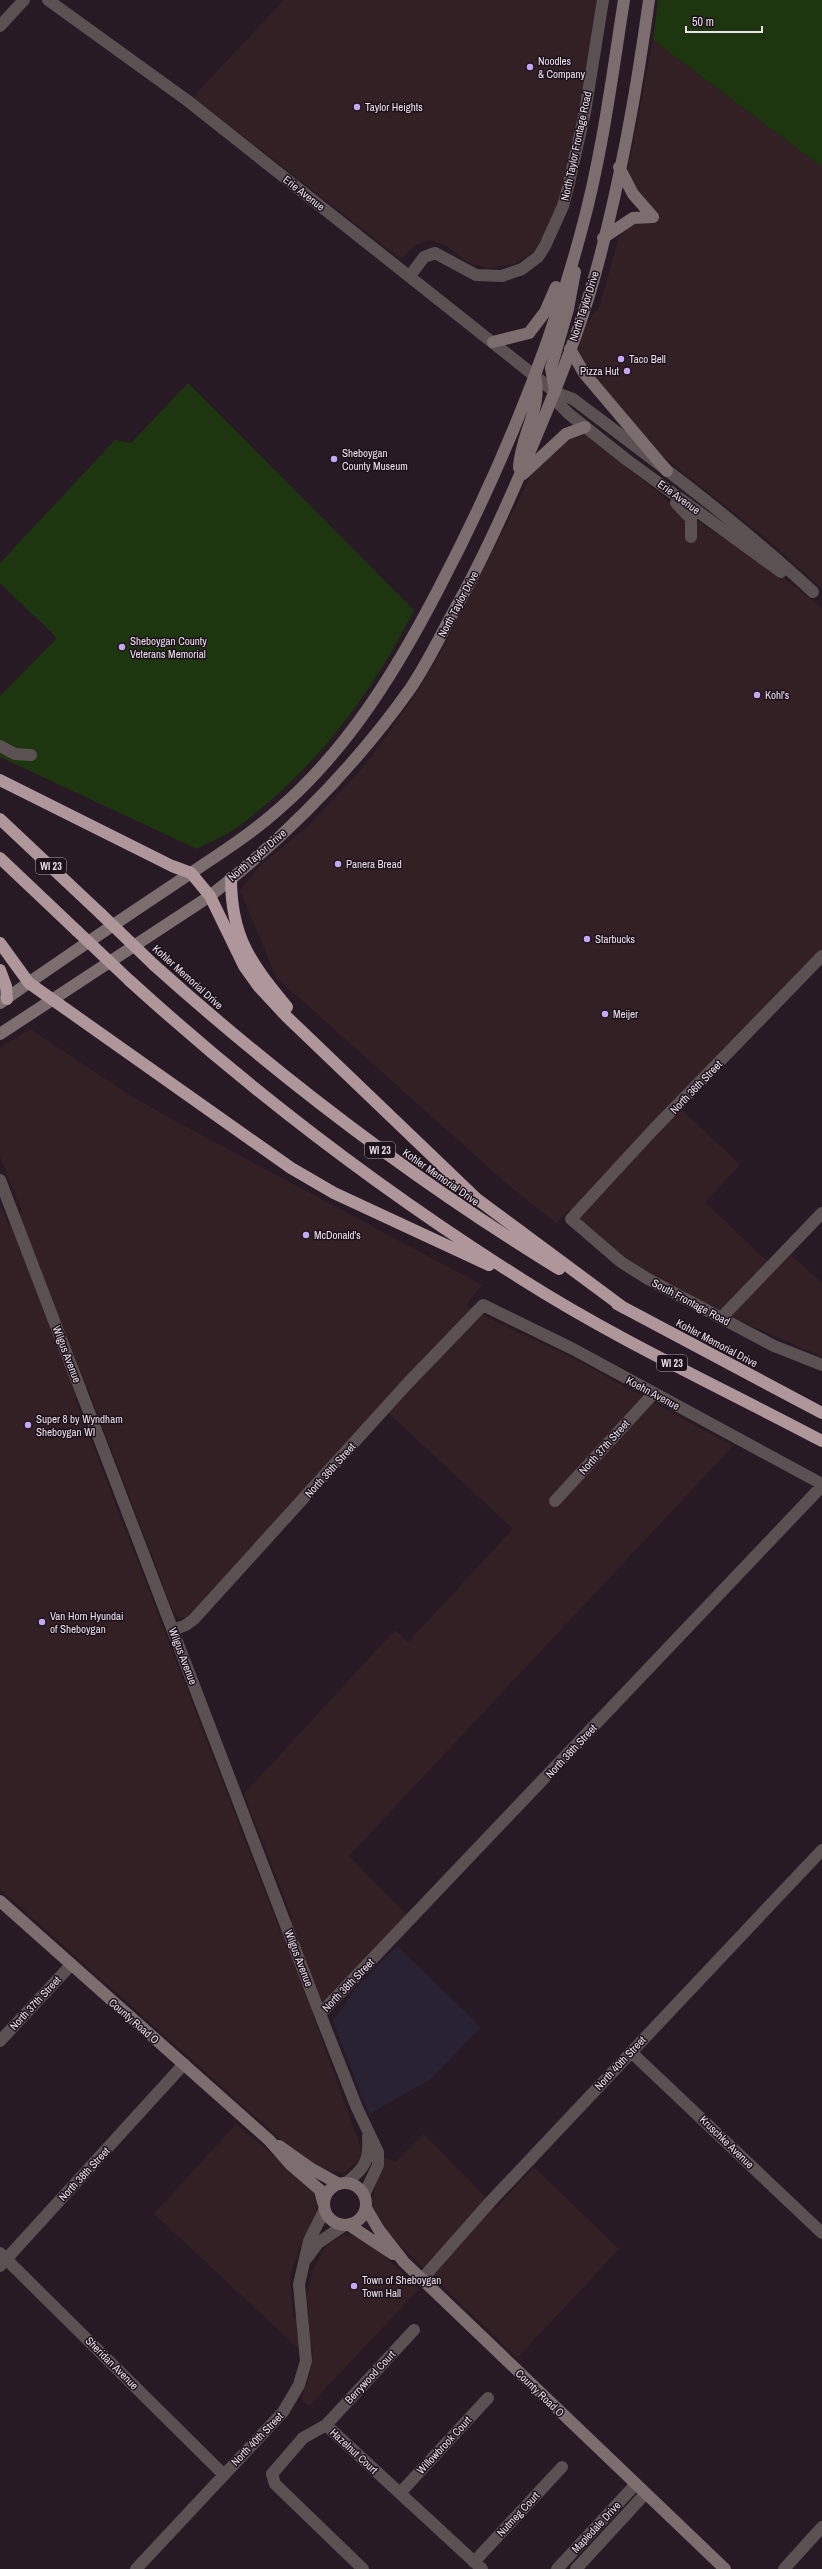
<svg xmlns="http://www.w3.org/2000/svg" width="822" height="2569" font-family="'Archivo Narrow',sans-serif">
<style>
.commercial{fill:#332024;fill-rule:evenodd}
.industrial{fill:#292232}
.green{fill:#1d360f}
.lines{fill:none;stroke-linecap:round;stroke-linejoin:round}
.street{stroke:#5b5152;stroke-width:12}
.secondary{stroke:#7c6d6f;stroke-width:12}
.highway{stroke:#ae969a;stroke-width:12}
.highway-bridge{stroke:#ae969a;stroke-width:12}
.poi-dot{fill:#c2a8f3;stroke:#1d111c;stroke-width:1.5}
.labels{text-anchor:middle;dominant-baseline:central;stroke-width:3;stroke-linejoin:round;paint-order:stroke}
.shield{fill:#1d111c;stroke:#aca2ab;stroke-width:1}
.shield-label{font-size:10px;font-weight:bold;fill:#e9e0e8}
.poi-label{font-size:11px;fill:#e9e0e8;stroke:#1d111c;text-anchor:start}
.street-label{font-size:11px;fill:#e9e0e8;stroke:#1d111c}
</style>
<rect width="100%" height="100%" fill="#271a25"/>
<path class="commercial" d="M 284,0 L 598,0 L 587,71 L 563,188 L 548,229 L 534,251 L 514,264 L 487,268 L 468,262 L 447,246 L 430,240 L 415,245 L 401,259 L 193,97 Z
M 653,40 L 822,167 L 822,589 L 766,538 L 655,450 L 600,386 L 578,353 L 583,328 L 600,305 L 619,237 L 632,223 L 650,223 L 659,213 L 643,200 L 627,175 Z
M 580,434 L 589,436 L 682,512 L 765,564 L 822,608 L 822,950 L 674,1102 L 740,1165 L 705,1202 L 775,1269 L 790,1254 L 822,1283 L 822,1357 L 712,1308 L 671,1286 L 622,1255 L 569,1210 L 556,1223 L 507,1184 L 276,977 L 240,890 L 263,863 L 307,827 L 359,772 L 383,741 L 420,687 L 443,648 L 535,468 L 567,439 Z
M 30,1029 L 131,1096 L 179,1123 L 482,1285 L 466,1305 L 490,1319 L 571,1357 L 733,1446 L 349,1856 L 408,1916 L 312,2012 L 361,2148 L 359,2160 L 345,2172 L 329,2171 L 318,2167 L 284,2142 L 0,1889 L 0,1204 L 9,1226 L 22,1211 L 0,1157 L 0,1048 ZM 87,1386 L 174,1613 L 180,1618 L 187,1617 L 195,1610 L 381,1406 L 513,1529 L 408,1642 L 395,1630 L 244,1794 L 292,1917 L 280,1931 L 75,1399 Z
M 236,2124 L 308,2184 L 316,2195 L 317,2210 L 314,2220 L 301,2243 L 290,2276 L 293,2318 L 309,2318 L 307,2295 L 313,2269 L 327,2245 L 343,2235 L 360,2237 L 374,2246 L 419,2289 L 309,2406 L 301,2400 L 311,2371 L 313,2350 L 297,2347 L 154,2214 Z
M 424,2134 L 496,2208 L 534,2167 L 619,2249 L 517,2358 L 380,2226 L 371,2205 L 382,2157 L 396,2162 Z"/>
<path class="industrial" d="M 397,1946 L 481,2027 L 431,2079 L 369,2114 L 333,2021 L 356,1988 Z"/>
<path class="green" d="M 658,0 L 822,0 L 822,167 L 653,40 Z
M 188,383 L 414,610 C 371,696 313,772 235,829 C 223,837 209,842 197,849 L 0,757 L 0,696 L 57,638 L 0,583 L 0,563 L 115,440 L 131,443 Z"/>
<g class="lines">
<path class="street" d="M 48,0 L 188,101 L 555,392 L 573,399 C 655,461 738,522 813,592
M 0,26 L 24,0
M 410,276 L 424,257 L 435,253 L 476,275 L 502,276 L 522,269 L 538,257 L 545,246 L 563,206 L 568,187 L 585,112 L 603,0
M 555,392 L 560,405 L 569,414 L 627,460 L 781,572
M 676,503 L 691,519 L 691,537
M 0,746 L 15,754 L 31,755
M 822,956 L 652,1131 L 571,1219 L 621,1262 L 648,1279 L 774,1346 L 822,1365
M 0,1180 L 320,2014 L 357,2108 L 378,2152 L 378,2165 L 364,2195
M 721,1318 L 822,1213
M 555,1501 L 653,1394
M 173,1630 L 186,1625 L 194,1619 L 407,1384 L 483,1305 L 573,1349 L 822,1484
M 320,2014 L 822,1486
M 0,2041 L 71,1965
M 631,2052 L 822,2233
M 346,2183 C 364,2169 370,2160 368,2137
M 0,2253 L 223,2474
M 307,2258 L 318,2243 L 343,2226
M 0,2266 L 184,2064
M 422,2279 L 490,2202 L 822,1850
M 326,2425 L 482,2569
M 400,2493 L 488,2398
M 474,2562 L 562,2467
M 136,2569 L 283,2412 L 299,2385 L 306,2361 L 299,2284 L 309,2241 L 324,2211
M 363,2569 L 275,2484 L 272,2474 L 303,2438 L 326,2425 L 414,2330
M 557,2569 L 635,2485
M 576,2569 L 645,2494
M 784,2569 L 822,2527"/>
<path class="secondary" d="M 619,167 L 633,194 L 653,217
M 603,238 L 633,218 L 653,217
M 493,342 L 529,333 L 545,312 L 556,287
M 570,349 L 584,373 L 667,471
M 555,392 L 551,368 L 568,309 L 575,272
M 519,468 C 520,436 543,408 535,376
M 523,474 L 566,434 L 585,427
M 0,1003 C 59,961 119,921 179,881 C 213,858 249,836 280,808 C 349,748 397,669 439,588 C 498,475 548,356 581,232 C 602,156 612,77 624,0
M 0,1034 L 210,896 C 285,837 354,768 410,689 C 429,661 443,630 460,600 C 489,547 513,492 536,437 C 557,387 578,335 593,282 C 619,190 636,95 649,0
M 0,1901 L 269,2140 L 291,2165 L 320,2190 L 323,2202
M 279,2146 L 310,2168 L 339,2184
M324 2204a21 21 0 1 1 42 0a21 21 0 1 1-42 0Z
M 366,2208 L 379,2230 L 404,2262 L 725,2569
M 349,2225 L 393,2254"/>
<path class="highway" d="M 0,780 L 172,866 L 191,873 L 210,896 L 244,966 L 259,987 L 287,1017 L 477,1199 L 624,1308
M 0,819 L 101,914
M 0,858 L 77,931
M 231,878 C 231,938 251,963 287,1007
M 0,943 L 29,983 L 291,1168 L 334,1193 L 489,1265
M 154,965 C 280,1078 414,1180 559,1269
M 0,970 L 6,986 L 7,999
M 130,981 C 251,1091 385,1193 523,1280 C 619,1341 722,1388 822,1441
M 617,1304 L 822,1413"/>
<path class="highway-bridge" d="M 101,914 L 154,965
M 77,931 L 130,981"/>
</g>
<g class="poi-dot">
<circle cx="530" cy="67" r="4"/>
<circle cx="357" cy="107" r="4"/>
<circle cx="621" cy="359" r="4"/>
<circle cx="627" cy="371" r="4"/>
<circle cx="334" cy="459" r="4"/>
<circle cx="122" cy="647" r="4"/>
<circle cx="757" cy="695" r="4"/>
<circle cx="338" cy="864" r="4"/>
<circle cx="587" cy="939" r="4"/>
<circle cx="605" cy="1014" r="4"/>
<circle cx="306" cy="1235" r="4"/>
<circle cx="28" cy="1425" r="4"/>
<circle cx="42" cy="1622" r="4"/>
<circle cx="354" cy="2286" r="4"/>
</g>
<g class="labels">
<g class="shield">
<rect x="36" y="858" width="30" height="16" rx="3"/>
<rect x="365" y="1142" width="30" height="16" rx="3"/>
<rect x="657" y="1355" width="30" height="16" rx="3"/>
</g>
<g class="shield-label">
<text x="51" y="866">WI 23</text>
<text x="380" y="1150">WI 23</text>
<text x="672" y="1363">WI 23</text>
</g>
<g class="poi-label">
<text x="538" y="61">Noodles<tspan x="538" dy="13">&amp; Company</tspan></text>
<text x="365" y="107">Taylor Heights</text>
<text x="629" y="359">Taco Bell</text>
<text x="619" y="371" text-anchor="end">Pizza Hut</text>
<text x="342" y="453">Sheboygan<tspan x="342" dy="13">County Museum</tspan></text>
<text x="130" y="641">Sheboygan County<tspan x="130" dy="13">Veterans Memorial</tspan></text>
<text x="765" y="695">Kohl's</text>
<text x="346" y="864">Panera Bread</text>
<text x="595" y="939">Starbucks</text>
<text x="613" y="1014">Meijer</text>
<text x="314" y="1235">McDonald's</text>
<text x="36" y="1419">Super 8 by Wyndham<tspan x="36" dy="13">Sheboygan WI</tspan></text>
<text x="50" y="1616">Van Horn Hyundai<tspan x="50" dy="13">of Sheboygan</tspan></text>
<text x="362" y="2280">Town of Sheboygan<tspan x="362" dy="13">Town Hall</tspan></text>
</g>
<g class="street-label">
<text transform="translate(576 146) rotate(-78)">North Taylor Frontage Road</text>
<text transform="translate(304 193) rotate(38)">Erie Avenue</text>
<text transform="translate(584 306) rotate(-72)">North Taylor Drive</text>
<text transform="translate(679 497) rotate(36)">Erie Avenue</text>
<text transform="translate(458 604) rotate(-62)">North Taylor Drive</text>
<text transform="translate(257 855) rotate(-41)">North Taylor Drive</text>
<text transform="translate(188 977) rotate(42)">Kohler Memorial Drive</text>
<text transform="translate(696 1087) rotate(-46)">North 36th Street</text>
<text transform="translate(441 1177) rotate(35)">Kohler Memorial Drive</text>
<text transform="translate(691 1302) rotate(28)">South Frontage Road</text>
<text transform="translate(717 1343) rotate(28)">Kohler Memorial Drive</text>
<text transform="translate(67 1354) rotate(69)">Wilgus Avenue</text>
<text transform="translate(653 1393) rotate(28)">Koehn Avenue</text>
<text transform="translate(604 1447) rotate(-48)">North 37th Street</text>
<text transform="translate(330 1470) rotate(-48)">North 36th Street</text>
<text transform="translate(183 1656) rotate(69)">Wilgus Avenue</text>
<text transform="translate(571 1751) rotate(-47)">North 38th Street</text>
<text transform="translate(299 1958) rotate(69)">Wilgus Avenue</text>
<text transform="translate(348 1985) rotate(-46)">North 38th Street</text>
<text transform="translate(35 2003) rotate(-47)">North 37th Street</text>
<text transform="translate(134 2021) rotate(41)">County Road O</text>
<text transform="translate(620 2063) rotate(-47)">North 40th Street</text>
<text transform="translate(727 2142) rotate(44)">Kruschke Avenue</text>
<text transform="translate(84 2174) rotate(-47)">North 38th Street</text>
<text transform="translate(112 2363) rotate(45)">Sheridan Avenue</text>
<text transform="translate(370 2377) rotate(-47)">Berrywood Court</text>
<text transform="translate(540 2393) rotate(44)">County Road O</text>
<text transform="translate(257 2439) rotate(-46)">North 40th Street</text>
<text transform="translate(444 2445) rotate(-47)">Willowbrook Court</text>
<text transform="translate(354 2451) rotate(43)">Hazelnut Court</text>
<text transform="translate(518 2514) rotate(-47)">Nutmeg Court</text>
<text transform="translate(596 2527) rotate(-47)">Mapledale Drive</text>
</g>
</g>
<path d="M686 26v6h76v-6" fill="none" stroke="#e9e0e8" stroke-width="2"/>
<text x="692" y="26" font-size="12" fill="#e9e0e8" stroke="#1d111c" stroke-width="3" paint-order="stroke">50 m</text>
</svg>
